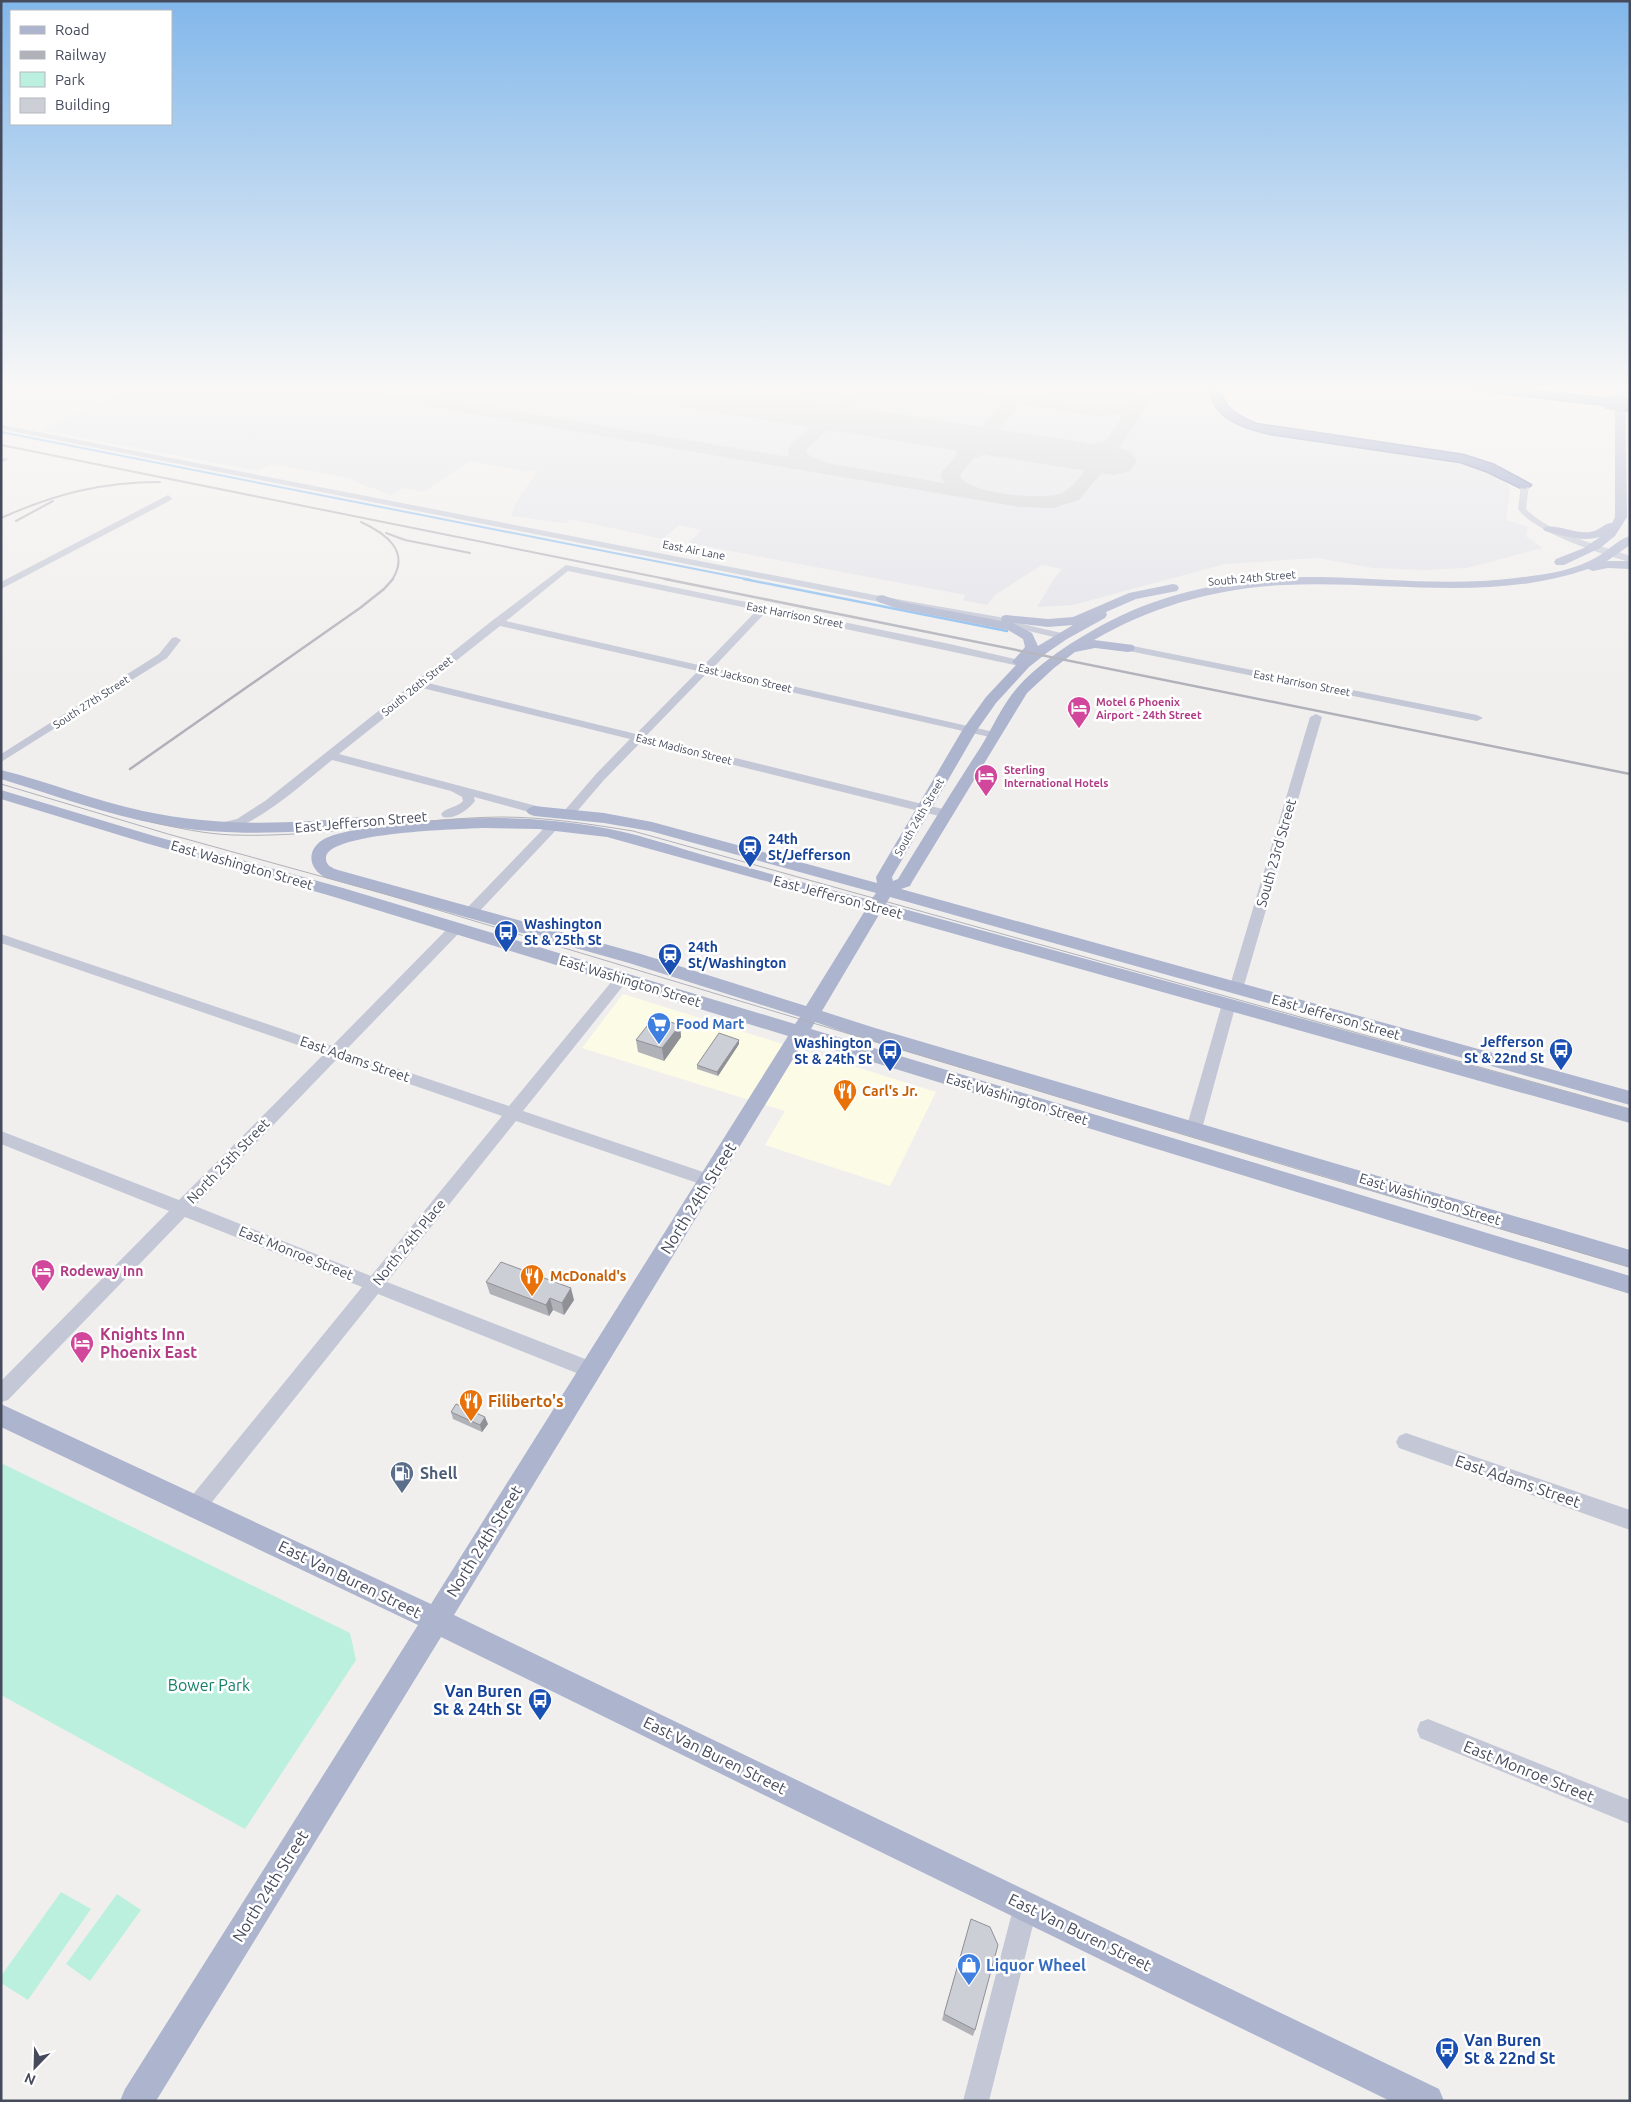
<svg xmlns="http://www.w3.org/2000/svg" width="1631" height="2102" font-family="Ubuntu,sans-serif">
<style>
.commercial{fill:#fcfce6}
.airport{fill:#e3e3e9}
.green{fill:#bbf0de}
.lines{fill:none;stroke-linecap:round;stroke-linejoin:round}
.stream-far1{stroke:#87bbee;stroke-width:2}
.stream{stroke:#87bbee;stroke-width:2.5}
.taxiway{fill:#d0d0d4;fill-rule:evenodd}
.runway{fill:#d0d0d4;fill-rule:evenodd}
.highway-casing{stroke:#707baa;stroke-width:3}
.minor{fill:#c4c8d6;fill-rule:evenodd}
.major{fill:#adb4ce;fill-rule:evenodd}
.highway{fill:#8490be;fill-rule:evenodd}
.tram{stroke:#b0b1b9;stroke-width:1}
.rail-far1{stroke:#b0b1b9;stroke-width:2}
.rail{stroke:#b0b1b9;stroke-width:2.5}
.highway-bridge-casing{stroke:#707baa;stroke-width:13;stroke-linecap:butt}
.highway-bridge{stroke:#8490be;stroke-width:12}
.wall{fill:#b0b2b8}
.shaded-wall{fill:#909196}
.building{fill:#cdcfd6;stroke:#909196}
.labels{text-anchor:middle;dominant-baseline:central;stroke-width:5;stroke-linejoin:round;paint-order:stroke}
.far-street-label{font-size:11px;fill:#464b5c;stroke:#fff}
.far-hotel-label{font-size:11px;font-weight:bold;fill:#b23c85;stroke:#fff;text-anchor:start}
.street-label{font-size:14px;fill:#464b5c;stroke:#fff}
.transit-label{font-size:14px;font-weight:bold;fill:#164399;stroke:#fff;text-anchor:start}
.shop-label{font-size:14px;font-weight:bold;fill:#366cbe;stroke:#fff;text-anchor:start}
.food-label{font-size:14px;font-weight:bold;fill:#c56008;stroke:#fff;text-anchor:start}
.hotel-label{font-size:14px;font-weight:bold;fill:#b23c85;stroke:#fff;text-anchor:start}
.near-street-label{font-size:16px;fill:#464b5c;stroke:#fff}
.near-hotel-label{font-size:16px;font-weight:bold;fill:#b23c85;stroke:#fff;text-anchor:start}
.near-food-label{font-size:16px;font-weight:bold;fill:#c56008;stroke:#fff;text-anchor:start}
.near-service-label{font-size:16px;font-weight:bold;fill:#4e5e75;stroke:#fff;text-anchor:start}
.near-park-label{font-size:16px;fill:#147f68;stroke:#fff}
.near-transit-label{font-size:16px;font-weight:bold;fill:#164399;stroke:#fff;text-anchor:end}
.near-shop-label{font-size:16px;font-weight:bold;fill:#366cbe;stroke:#fff;text-anchor:start}
</style>
<rect width="100%" height="100%" fill="#f1efee"/>
<path class="commercial" d="M 623,994 L 936,1092 L 890,1186 L 765,1145 L 785,1111 L 582,1048 Z"/>
<path class="airport" d="M 137,387 L 1205,387 L 1220,412 L 1229,419 L 1242,425 L 1448,459 L 1471,464 L 1501,478 L 1508,485 L 1510,490 L 1506,520 L 1528,527 L 1526,536 L 1542,548 L 1467,568 L 1425,570 L 1373,568 L 1317,558 L 1225,564 L 1073,605 L 1037,607 L 1055,577 L 1062,569 L 1042,565 L 995,595 L 987,605 L 963,600 L 965,595 L 688,543 L 702,530 L 679,525 L 663,539 L 570,519 L 566,523 L 511,516 L 516,502 L 538,471 L 531,470 L 528,472 L 470,461 L 424,492 L 402,488 L 391,495 L 358,483 L 353,479 L 272,464 L 259,471 L 41,430 Z"/>
<path class="green" d="M 1,1463 L 350,1633 L 356,1660 L 245,1829 L 1,1695 Z
M 61,1892 L 91,1909 L 28,2000 L 1,1983 L 1,1976 Z
M 117,1894 L 141,1910 L 90,1981 L 66,1964 Z"/>
<g class="lines">
<path class="stream-far1" d="M 1,432 L 751,580"/>
<path class="stream" d="M 744,579 L 1007,631"/>
<path class="taxiway" d="M 333,387 L 370,387 L 789,457 L 788,449 L 790,445 L 856,387 L 874,387 L 806,450 L 807,454 L 826,463 L 944,483 L 940,474 L 957,455 L 956,449 L 946,442 L 928,437 L 925,433 L 928,429 C 941,426 957,434 969,441 L 1003,402 L 932,392 L 926,391 L 924,387 L 966,387 L 1011,393 L 1017,387 L 1034,387 L 1028,396 C 1057,400 1105,413 1132,400 C 1127,393 1118,394 1114,387 C 1130,387 1144,385 1150,402 L 1103,471 L 1079,500 L 1053,508 L 1019,507 L 341,392 L 335,391 ZM 1020,405 L 1098,416 L 1124,414 L 1106,441 L 1082,447 L 1051,446 L 1044,448 L 1042,452 L 1044,456 C 1061,460 1080,460 1096,455 C 1087,467 1076,486 1062,493 C 1046,501 965,494 960,475 L 973,459 L 990,453 L 1028,451 L 1031,447 L 1028,443 L 988,441 Z"/>
<path class="runway" d="M 614,387 L 719,387 L 1113,447 L 1130,451 L 1137,461 L 1130,471 L 1113,475 L 636,400 L 621,396 Z"/>
<g class="highway-casing">
<path id="highway" d="M 1209,387 L 1219,387 C 1224,408 1236,416 1256,424 L 1463,455 L 1494,465 L 1531,485 L 1525,489 L 1521,488 L 1486,471 L 1461,462 L 1271,434 C 1243,428 1214,419 1209,387 Z
M 1471,387 L 1502,387 L 1606,399 L 1611,402 L 1606,405 L 1476,390 Z"/>
</g>
<path class="minor" d="M 1,425 L 885,597 L 1005,618 L 1010,621 L 1066,634 L 1067,636 L 1062,639 L 991,622 L 895,605 L 1,429 Z
M 1,458 L 7,458 L 8,460 L 1,463 Z
M 1525,482 L 1529,485 L 1526,509 C 1550,534 1598,544 1630,556 L 1630,562 C 1600,554 1536,533 1518,509 L 1521,485 Z
M 168,495 L 172,498 L 171,500 L 1,589 L 1,582 Z
M 566,565 L 950,644 L 1028,662 L 1029,664 L 1024,667 L 766,612 L 713,668 L 994,732 L 1000,735 L 994,738 L 707,673 L 646,736 L 951,811 L 953,814 L 947,818 L 641,742 L 604,780 L 573,816 L 565,816 L 563,813 L 565,810 L 596,774 L 630,739 L 422,688 L 339,754 L 544,808 L 546,811 L 544,814 L 540,815 L 474,797 L 475,801 C 468,810 454,820 443,817 L 441,814 C 446,807 457,808 463,801 L 462,797 L 451,791 L 332,760 C 308,779 246,837 215,830 L 213,827 L 215,824 L 237,819 L 265,801 L 493,620 ZM 568,571 L 757,610 L 703,666 L 506,621 ZM 500,626 L 698,671 L 636,734 L 428,683 Z
M 176,637 L 181,640 L 167,658 L 1,762 L 1,754 L 159,654 L 172,638 Z
M 1128,645 L 1477,715 L 1483,718 L 1477,721 L 1124,650 L 1123,648 Z
M 1316,714 L 1322,717 L 1243,989 L 1241,992 L 1231,992 L 1229,989 L 1310,717 Z
M 554,821 L 558,822 L 560,825 L 558,828 L 475,916 L 465,916 L 463,913 L 465,910 L 550,822 Z
M 456,924 L 461,925 L 463,928 L 461,931 L 345,1051 L 509,1106 L 617,975 L 627,975 L 629,978 L 627,981 L 523,1111 L 715,1176 L 717,1181 L 715,1186 L 709,1187 L 516,1121 L 387,1282 L 598,1364 L 600,1370 L 598,1376 L 591,1378 L 584,1376 L 378,1294 L 204,1512 L 197,1515 L 190,1512 L 187,1505 L 190,1498 L 362,1287 L 185,1217 L 8,1400 L 1,1402 L 1,1381 L 169,1211 L 1,1144 L 1,1131 L 179,1200 L 324,1054 L 1,943 L 1,934 L 332,1046 L 451,925 ZM 337,1059 L 502,1116 L 371,1276 L 195,1206 Z
M 1229,999 L 1234,1001 L 1236,1004 L 1202,1129 L 1200,1133 L 1194,1135 L 1188,1133 L 1186,1129 L 1222,1004 L 1224,1001 Z
M 1406,1433 L 1630,1510 L 1630,1530 L 1399,1448 L 1396,1442 L 1399,1436 Z
M 1428,1719 L 1630,1800 L 1630,1824 L 1420,1738 L 1417,1730 L 1420,1722 Z
M 1026,1893 L 1035,1896 L 1038,1905 L 989,2101 L 963,2101 L 1014,1905 L 1017,1896 Z"/>
<path class="major" d="M 1615,387 L 1625,387 L 1627,517 L 1615,536 L 1600,548 L 1564,565 L 1556,565 L 1554,562 L 1556,559 L 1584,548 L 1600,537 C 1581,542 1563,536 1545,531 L 1543,529 L 1545,527 C 1557,524 1576,534 1590,532 C 1599,531 1604,523 1612,523 L 1615,517 Z
M 1630,536 L 1630,545 L 1607,561 L 1630,561 L 1630,569 L 1608,568 L 1593,571 L 1588,569 C 1490,603 1386,580 1284,585 C 1217,588 1152,606 1094,640 L 1133,645 L 1135,648 L 1133,651 L 1128,652 L 1095,648 L 1075,652 L 1054,668 L 1027,693 L 912,882 L 910,886 L 901,889 L 1630,1091 L 1630,1105 L 890,897 L 886,904 L 1630,1109 L 1630,1123 L 880,913 L 822,1011 L 875,1028 L 1630,1250 L 1630,1268 L 861,1038 L 815,1022 L 811,1029 L 1630,1276 L 1630,1294 L 804,1041 L 454,1615 L 1439,2089 L 1444,2101 L 1390,2101 L 441,1637 L 156,2101 L 120,2101 L 125,2089 L 418,1625 L 1,1427 L 1,1404 L 431,1604 L 788,1036 L 331,896 L 142,842 L 1,799 L 1,790 L 154,836 L 343,888 L 795,1024 L 800,1017 L 629,963 L 326,878 C 307,868 306,848 326,838 C 335,834 345,832 355,830 C 432,817 516,813 593,826 C 634,832 674,847 714,858 C 766,873 819,887 871,900 L 876,893 L 650,831 L 604,823 L 534,816 L 529,814 L 526,811 L 529,808 L 534,806 L 604,813 L 652,822 L 877,883 L 876,877 L 963,729 L 986,697 L 1016,665 L 1012,662 L 1025,647 L 1023,639 L 1008,630 L 896,608 L 878,602 L 876,599 L 878,596 L 882,595 L 903,602 L 1001,621 L 1002,616 L 1006,615 L 1048,619 L 1073,617 L 1129,593 L 1173,584 L 1177,585 L 1179,588 L 1177,591 L 1136,599 L 1106,612 L 1107,615 L 1105,618 L 1067,639 L 1048,652 L 1029,667 L 996,703 L 977,730 L 892,877 L 893,881 L 898,879 C 925,835 952,791 980,748 C 992,729 1002,705 1017,688 C 1037,665 1064,647 1090,632 C 1160,590 1242,576 1323,577 C 1387,579 1452,586 1516,578 C 1542,575 1574,571 1597,557 C 1608,551 1618,539 1630,536 ZM 1013,623 L 1048,627 L 1073,625 L 1038,646 L 1032,633 ZM 484,828 L 538,829 L 607,837 L 866,909 L 806,1006 L 641,954 L 338,870 C 332,868 325,865 326,857 C 330,832 461,829 484,828 Z
M 1,770 C 49,782 95,801 143,811 C 215,827 289,824 362,817 L 367,819 L 370,822 L 367,825 L 362,827 C 295,833 228,837 162,825 C 107,815 54,795 1,779 Z"/>
<use href="#highway" class="highway"/>
<path class="tram" d="M 1,784 L 168,834 L 385,894 L 1294,1168 L 1630,1267
M 151,822 C 178,828 205,834 233,835 C 323,838 412,818 501,817 C 546,817 589,824 633,831 L 1630,1109"/>
<path class="rail-far1" d="M 1,445 L 671,580
M 1,518 C 55,494 101,482 160,482
M 16,521 L 53,501
M 361,522 C 385,533 411,551 392,580
M 386,533 L 405,540 L 470,553"/>
<path class="rail" d="M 665,579 L 1630,774
M 130,769 L 360,608 L 384,589 L 393,579"/>
<g class="highway-bridge-casing">
<path id="highway-bridge" d="M 1606,402 L 1630,406"/>
</g>
<use href="#highway-bridge" class="highway-bridge"/>
</g>
<path class="wall" d="M 680,1025 L 681,1037 L 664,1061 L 638,1052 L 636,1040 Z
M 739,1044 L 718,1076 L 697,1069 L 697,1065 Z
M 486,1282 L 574,1300 L 564,1315 L 553,1310 L 549,1316 L 490,1294 Z
M 451,1412 L 488,1424 L 482,1432 L 453,1419 Z
M 969,1926 L 975,2030 L 973,2036 L 942,2020 Z"/>
<path class="shaded-wall" d="M 680,1025 L 681,1037 L 664,1061 L 662,1048 Z
M 739,1040 L 739,1044 L 718,1076 L 717,1072 Z
M 571,1288 L 574,1300 L 564,1315 L 562,1303 Z
M 550,1298 L 553,1310 L 549,1316 L 546,1305 Z
M 485,1417 L 488,1424 L 482,1432 L 480,1425 Z"/>
<path class="building" d="M 654,1017 L 680,1025 L 662,1048 L 636,1040 Z
M 719,1033 L 739,1040 L 717,1072 L 697,1065 Z
M 501,1262 L 571,1288 L 562,1303 L 550,1298 L 546,1305 L 486,1282 Z
M 456,1404 L 485,1417 L 480,1425 L 451,1412 Z
M 971,1919 L 990,1927 L 998,1945 L 975,2030 L 944,2014 Z"/>
<linearGradient id="sky" x2="0" y2="1"><stop stop-color="#81b7ea"/><stop offset="0.57" stop-color="#f9f8f7"/><stop offset="1" stop-color="#f9f8f7" stop-opacity="0"/></linearGradient>
<rect width="1631" height="681" fill="url(#sky)"/>
<defs>
<g id="hotel-pin" transform="scale(1.25)"><path d="M0 17L-7.5 6A9.5 9.5 0 1 1 7.5 6Z" fill="#d1479c" stroke="#fff"/><path d="M-6-4.5h1.5V1H6V5H4.5V3h-9V5H-6ZM-4 0a1.8 1.8 0 1 1 3.6 0ZM.5 0V-2.5h3Q6-2.5 6 0Z" fill="#fff"/></g>
<g id="station-pin" transform="scale(1.25)"><path d="M0 17L-7.5 6A9.5 9.5 0 1 1 7.5 6Z" fill="#1a4fb4" stroke="#fff"/><path d="M-3-6H3Q5-6 5-4V2Q5 4 3 4L4.5 6H3L1.5 4h-3L-3 6H-4.5L-3 4Q-5 4-5 2V-4Q-5-6-3-6ZM-3.5-4v3h7v-3ZM-3.5 1v1.5H-2V1ZM2 1v1.5H3.5V1Z" fill="#fff"/></g>
<g id="bus-pin" transform="scale(1.25)"><path d="M0 17L-7.5 6A9.5 9.5 0 1 1 7.5 6Z" fill="#1a4fb4" stroke="#fff"/><path d="M-5-6H5V4H4V6H2V4H-2V6H-4V4H-5ZM-3.5-4V0h7V-4ZM-3.5 1.2v1.5H-2V1.2ZM2 1.2v1.5H3.5V1.2Z" fill="#fff"/></g>
<g id="supermarket-pin" transform="scale(1.25)"><path d="M0 17L-7.5 6A9.5 9.5 0 1 1 7.5 6Z" fill="#3f7fe0" stroke="#fff"/><path d="M-6-5.5h2.5l.6 2H6L4.5 2H-2.5L-4.4-4H-6ZM-1.5 3.2a1.3 1.3 0 1 0 .1 0ZM3 3.2a1.3 1.3 0 1 0 .1 0Z" fill="#fff"/></g>
<g id="restaurant-pin" transform="scale(1.25)"><path d="M0 17L-7.5 6A9.5 9.5 0 1 1 7.5 6Z" fill="#e8710a" stroke="#fff"/><path d="M-5-6h1v4h1v-4h1v4h1v-4h1v5L-1.5 .5V6h-2V.5L-5-1ZM5-6V6H3V1.5H1.5Q1.5-4 5-6Z" fill="#fff"/></g>
<g id="fuel-pin" transform="scale(1.25)"><path d="M0 17L-7.5 6A9.5 9.5 0 1 1 7.5 6Z" fill="#5c6f8a" stroke="#fff"/><path d="M-5.5-6h7V0h2V4h1.3V-2.5L3-4.5l.8-.8L6-3V5H2.5V1h-1V6h-7ZM-4.2-4.7v3.2H.2V-4.7Z" fill="#fff"/></g>
<g id="shop-pin" transform="scale(1.25)"><path d="M0 17L-7.5 6A9.5 9.5 0 1 1 7.5 6Z" fill="#3f7fe0" stroke="#fff"/><path d="M-5-2.5h2.3a2.7 3.5 0 0 1 5.4 0H5L5.5 6h-11ZM-1.5-2.5h3a1.5 2.3 0 0 0-3 0Z" fill="#fff"/></g>
</defs>
<g fill-rule="evenodd">
<use href="#hotel-pin" x="1079" y="708"/>
<use href="#hotel-pin" x="986" y="776"/>
<use href="#station-pin" x="750" y="847"/>
<use href="#bus-pin" x="506" y="932"/>
<use href="#station-pin" x="670" y="955"/>
<use href="#supermarket-pin" x="659" y="1024"/>
<use href="#bus-pin" x="1561" y="1050"/>
<use href="#bus-pin" x="890" y="1051"/>
<use href="#restaurant-pin" x="845" y="1091"/>
<use href="#hotel-pin" x="43" y="1271"/>
<use href="#restaurant-pin" x="532" y="1276"/>
<use href="#hotel-pin" x="82" y="1343"/>
<use href="#restaurant-pin" x="471" y="1401"/>
<use href="#fuel-pin" x="402" y="1473"/>
<use href="#bus-pin" x="540" y="1700"/>
<use href="#shop-pin" x="969" y="1965"/>
<use href="#bus-pin" x="1447" y="2049"/>
</g>
<g class="labels">
<g class="far-street-label">
<text transform="translate(694 550) rotate(11)">East Air Lane</text>
<text transform="translate(1252 578) rotate(-5)">South 24th Street</text>
<text transform="translate(795 615) rotate(11)">East Harrison Street</text>
<text transform="translate(745 678) rotate(13)">East Jackson Street</text>
<text transform="translate(1302 683) rotate(11)">East Harrison Street</text>
<text transform="translate(417 686) rotate(-39)">South 26th Street</text>
<text transform="translate(91 702) rotate(-33)">South 27th Street</text>
<text transform="translate(684 749) rotate(14)">East Madison Street</text>
<text transform="translate(919 817) rotate(-60)">South 24th Street</text>
</g>
<g class="far-hotel-label">
<text x="1096" y="702">Motel 6 Phoenix<tspan x="1096" dy="13">Airport - 24th Street</tspan></text>
<text x="1004" y="770">Sterling<tspan x="1004" dy="13">International Hotels</tspan></text>
</g>
<g class="street-label">
<text transform="translate(361 822) rotate(-5)">East Jefferson Street</text>
<text transform="translate(1276 853) rotate(-74)">South 23rd Street</text>
<text transform="translate(242 865) rotate(16)">East Washington Street</text>
<text transform="translate(838 897) rotate(15)">East Jefferson Street</text>
<text transform="translate(630 981) rotate(17)">East Washington Street</text>
<text transform="translate(1336 1017) rotate(16)">East Jefferson Street</text>
<text transform="translate(355 1059) rotate(19)">East Adams Street</text>
<text transform="translate(1017 1099) rotate(17)">East Washington Street</text>
<text transform="translate(228 1161) rotate(-46)">North 25th Street</text>
<text transform="translate(1430 1199) rotate(17)">East Washington Street</text>
<text transform="translate(409 1242) rotate(-51)">North 24th Place</text>
<text transform="translate(296 1253) rotate(22)">East Monroe Street</text>
</g>
<g class="transit-label">
<text x="768" y="839">24th<tspan x="768" dy="16">St/Jefferson</tspan></text>
<text x="524" y="924">Washington<tspan x="524" dy="16">St &amp; 25th St</tspan></text>
<text x="688" y="947">24th<tspan x="688" dy="16">St/Washington</tspan></text>
<text x="1544" y="1042" text-anchor="end">Jefferson<tspan x="1544" dy="16">St &amp; 22nd St</tspan></text>
<text x="872" y="1043" text-anchor="end">Washington<tspan x="872" dy="16">St &amp; 24th St</tspan></text>
</g>
<g class="shop-label">
<text x="676" y="1024">Food Mart</text>
</g>
<g class="food-label">
<text x="862" y="1091">Carl's Jr.</text>
<text x="550" y="1276">McDonald's</text>
</g>
<g class="hotel-label">
<text x="60" y="1271">Rodeway Inn</text>
</g>
<g class="near-street-label">
<text transform="translate(698 1198) rotate(-58)">North 24th Street</text>
<text transform="translate(1518 1481) rotate(19)">East Adams Street</text>
<text transform="translate(484 1541) rotate(-58)">North 24th Street</text>
<text transform="translate(350 1579) rotate(26)">East Van Buren Street</text>
<text transform="translate(715 1755) rotate(26)">East Van Buren Street</text>
<text transform="translate(1529 1771) rotate(22)">East Monroe Street</text>
<text transform="translate(270 1886) rotate(-58)">North 24th Street</text>
<text transform="translate(1080 1932) rotate(26)">East Van Buren Street</text>
</g>
<g class="near-hotel-label">
<text x="100" y="1334">Knights Inn<tspan x="100" dy="18">Phoenix East</tspan></text>
</g>
<g class="near-food-label">
<text x="488" y="1401">Filiberto's</text>
</g>
<g class="near-service-label">
<text x="420" y="1473">Shell</text>
</g>
<g class="near-park-label">
<text x="209" y="1685">Bower Park</text>
</g>
<g class="near-transit-label">
<text x="522" y="1691">Van Buren<tspan x="522" dy="18">St &amp; 24th St</tspan></text>
<text x="1464" y="2040" text-anchor="start">Van Buren<tspan x="1464" dy="18">St &amp; 22nd St</tspan></text>
</g>
<g class="near-shop-label">
<text x="986" y="1965">Liquor Wheel</text>
</g>
</g>
<rect width="1631" height="2102" fill="none" stroke="#464b5c" stroke-width="5"/>
<rect x="10" y="10" width="162" height="115" fill="#ffffff" stroke="#b5b7be"/>
<rect x="20" y="26" width="25" height="8" fill="#adb4ce" stroke="#b5b7be"/>
<text x="55" y="35" font-size="15" fill="#464b5c">Road</text>
<rect x="20" y="51" width="25" height="8" fill="#b0b1b9" stroke="#b5b7be"/>
<text x="55" y="60" font-size="15" fill="#464b5c">Railway</text>
<rect x="20" y="72" width="25" height="15" fill="#bbf0de" stroke="#b5b7be"/>
<text x="55" y="85" font-size="15" fill="#464b5c">Park</text>
<rect x="20" y="98" width="25" height="15" fill="#cdcfd6" stroke="#b5b7be"/>
<text x="55" y="110" font-size="15" fill="#464b5c">Building</text>
<g transform="translate(35 2067) rotate(203)" stroke="#ffffff" stroke-width="4" paint-order="stroke">
<path d="M0-4L9 19L0 12L-9 19Z" fill="#464b5c"/>
<text y="-8" font-size="14" font-weight="bold" text-anchor="middle" fill="#464b5c">N</text>
</g>
</svg>
